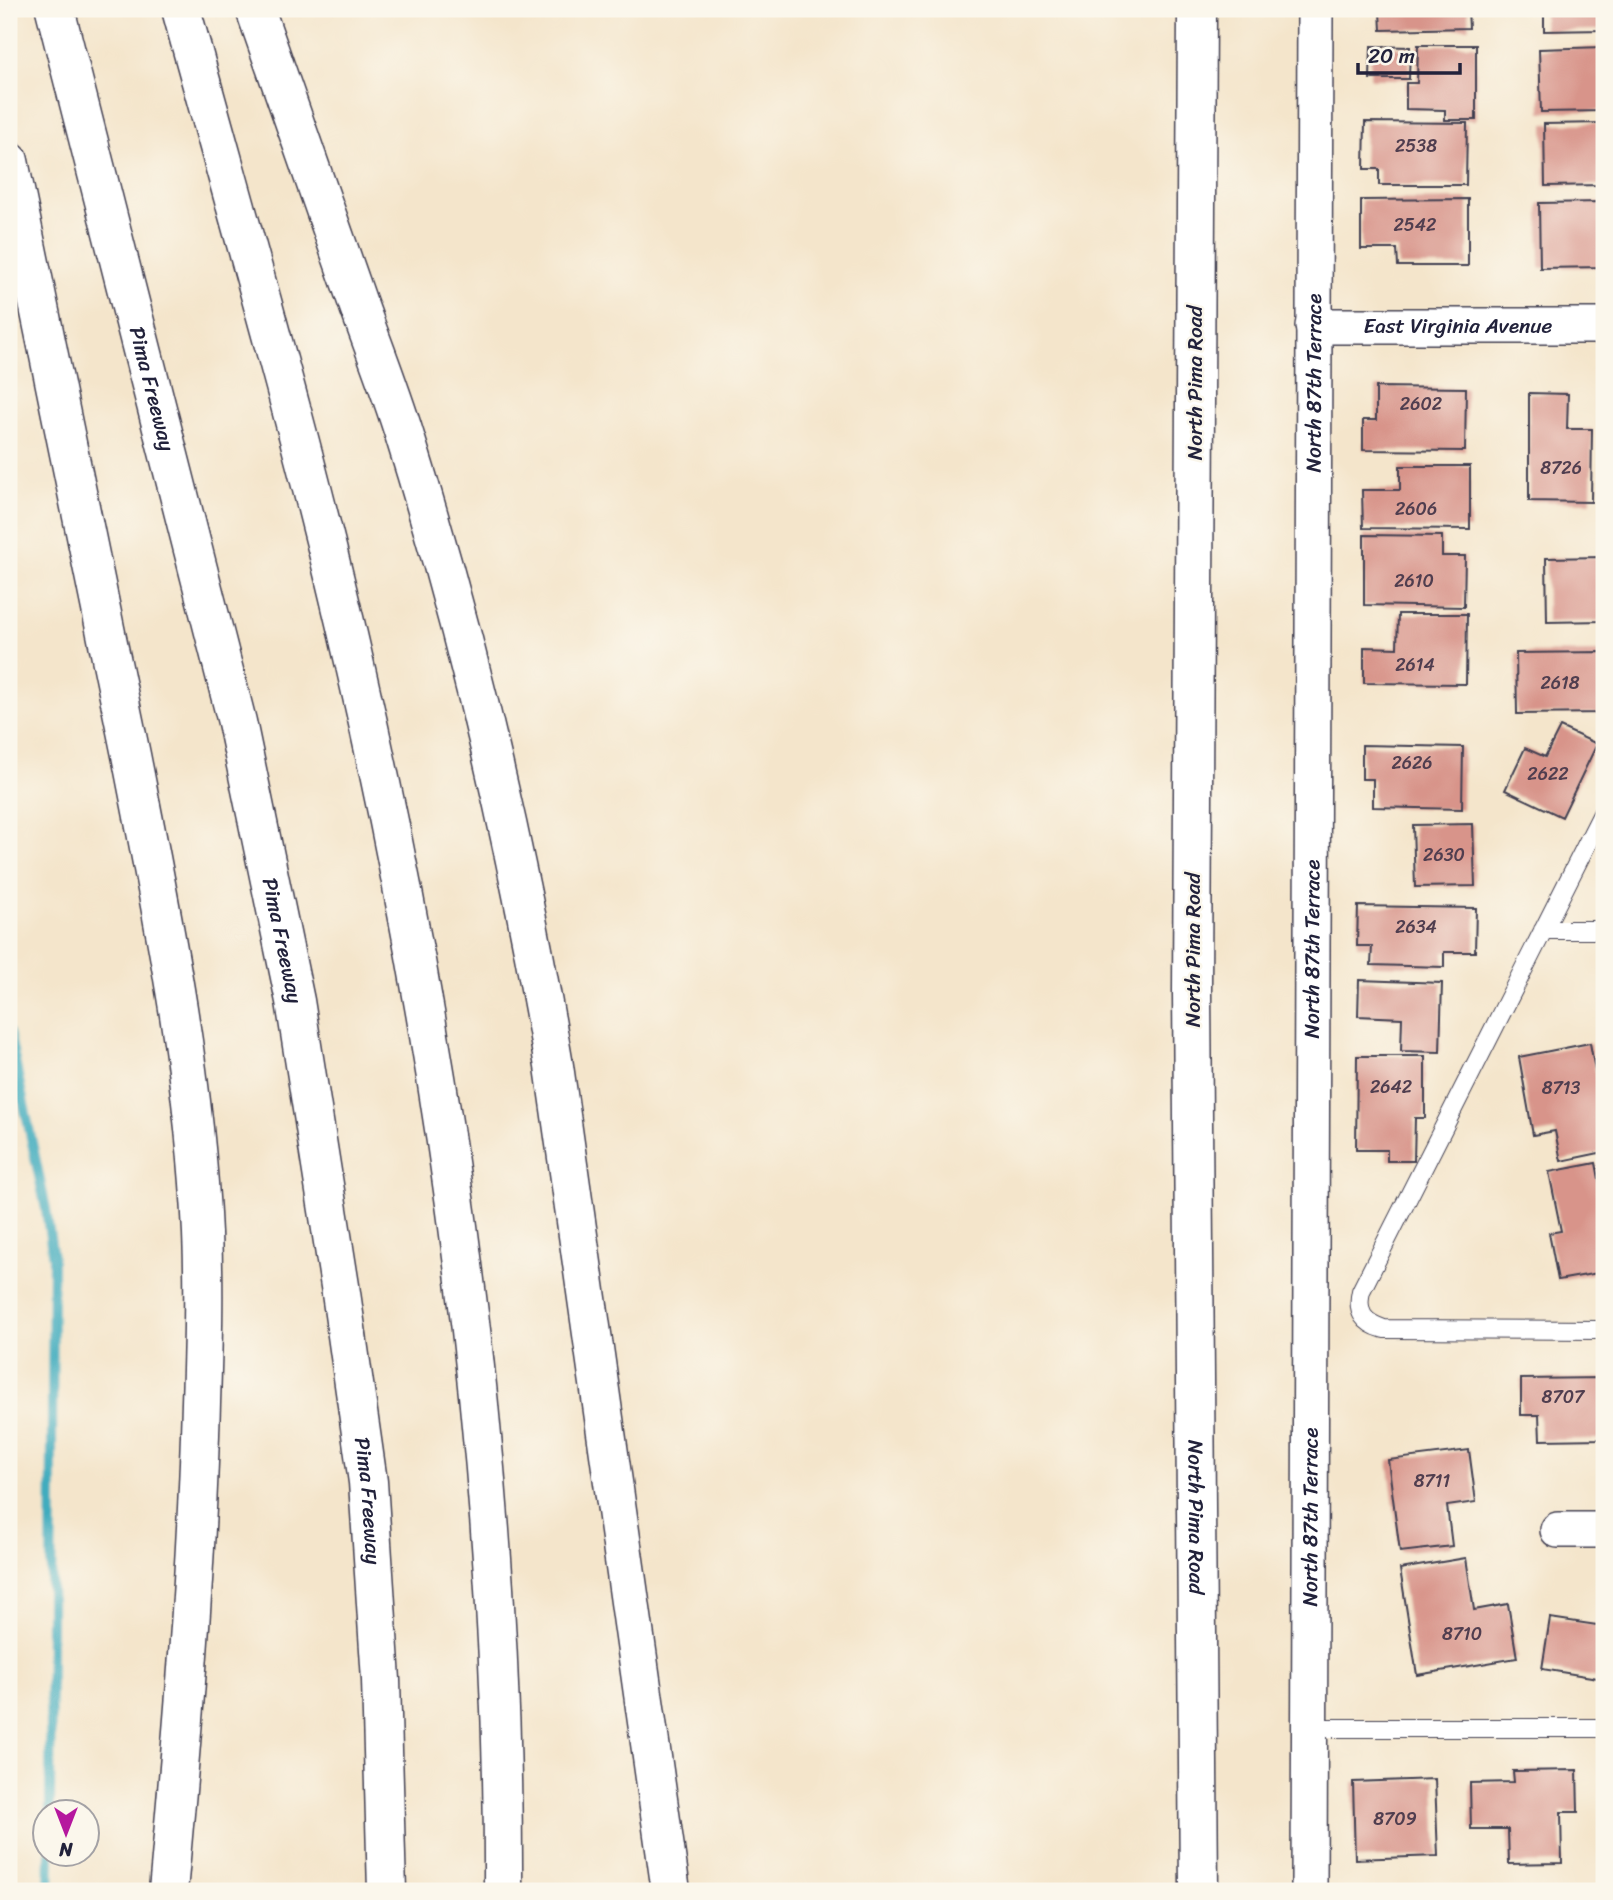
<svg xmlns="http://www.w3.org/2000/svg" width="1613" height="1900" font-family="Sriracha,sans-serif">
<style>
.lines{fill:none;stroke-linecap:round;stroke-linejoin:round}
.stream{stroke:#40acbe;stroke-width:10}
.building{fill:#d8948a}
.service-casing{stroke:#423f51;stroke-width:20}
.minor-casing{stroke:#423f51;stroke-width:38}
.secondary-casing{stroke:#423f51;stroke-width:41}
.motorway-casing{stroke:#423f51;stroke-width:41}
.service{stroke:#fff;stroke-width:18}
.minor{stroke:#fff;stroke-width:35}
.secondary{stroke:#fff;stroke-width:38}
.motorway{stroke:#fff;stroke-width:38}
.labels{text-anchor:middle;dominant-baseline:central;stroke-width:5;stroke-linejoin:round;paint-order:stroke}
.number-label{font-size:18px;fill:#503e4f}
.street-label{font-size:21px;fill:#22223b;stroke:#fbf7ec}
</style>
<rect width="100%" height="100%" fill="#fbf7ec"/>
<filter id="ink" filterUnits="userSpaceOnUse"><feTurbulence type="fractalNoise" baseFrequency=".0143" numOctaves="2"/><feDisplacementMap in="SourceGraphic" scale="14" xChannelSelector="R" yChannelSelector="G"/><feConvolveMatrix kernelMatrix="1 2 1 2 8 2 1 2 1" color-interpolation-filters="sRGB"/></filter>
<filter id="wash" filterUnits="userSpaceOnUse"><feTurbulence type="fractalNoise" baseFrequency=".00686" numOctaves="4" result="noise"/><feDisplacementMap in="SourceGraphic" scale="28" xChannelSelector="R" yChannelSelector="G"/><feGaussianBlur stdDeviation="1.57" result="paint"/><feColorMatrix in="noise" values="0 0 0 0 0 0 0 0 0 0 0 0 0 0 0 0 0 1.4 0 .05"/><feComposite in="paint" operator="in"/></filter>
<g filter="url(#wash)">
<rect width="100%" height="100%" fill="#f4e5cb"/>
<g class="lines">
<path class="stream" d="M 9,1033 L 46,1209 L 53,1258 L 50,1812
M 49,1891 L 50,1854"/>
</g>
<g id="blocks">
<path class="building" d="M 1367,9 L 1468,9 L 1469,28 L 1381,30 L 1380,11 L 1367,11 Z
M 1544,9 L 1604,9 L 1604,30 L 1544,31 Z
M 1418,45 L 1476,45 L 1476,120 L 1445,120 L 1445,110 L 1406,109 L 1406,83 L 1417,83 Z
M 1371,46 L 1410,47 L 1409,79 L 1370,79 Z
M 1604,47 L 1604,111 L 1541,112 L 1539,49 Z
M 1365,122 L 1467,123 L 1466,185 L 1379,185 L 1379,169 L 1364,169 Z
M 1604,123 L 1604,185 L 1545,186 L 1544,124 Z
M 1468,199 L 1468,266 L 1398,266 L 1397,249 L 1361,249 L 1361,200 Z
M 1604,202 L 1604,267 L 1540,268 L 1539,203 Z
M 1376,387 L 1466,388 L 1465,451 L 1363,450 L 1363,420 L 1376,420 Z
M 1529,393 L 1568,394 L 1567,429 L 1592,429 L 1591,502 L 1529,501 Z
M 1400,466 L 1470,466 L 1470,529 L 1363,528 L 1362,490 L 1400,490 Z
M 1364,535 L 1442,536 L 1442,556 L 1465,556 L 1464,607 L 1364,605 Z
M 1604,557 L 1604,621 L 1547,622 L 1546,558 Z
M 1398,614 L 1467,614 L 1466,684 L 1364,683 L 1364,647 L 1397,648 Z
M 1604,652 L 1604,713 L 1517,714 L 1516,653 Z
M 1560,727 L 1597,744 L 1562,817 L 1505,790 L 1525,748 L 1545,757 Z
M 1362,745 L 1463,747 L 1462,809 L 1373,807 L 1373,779 L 1362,779 Z
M 1473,824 L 1475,886 L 1415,887 L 1413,825 Z
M 1358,906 L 1476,908 L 1475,952 L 1444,952 L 1444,967 L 1371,965 L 1372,946 L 1357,946 Z
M 1359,980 L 1442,983 L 1440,1052 L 1401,1051 L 1402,1018 L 1358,1016 Z
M 1590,1043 L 1604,1119 L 1604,1152 L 1561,1161 L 1555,1131 L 1533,1135 L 1519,1057 Z
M 1357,1056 L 1425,1056 L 1425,1118 L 1415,1118 L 1414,1161 L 1387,1161 L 1387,1150 L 1356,1150 Z
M 1596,1163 L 1604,1205 L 1604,1272 L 1558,1280 L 1549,1233 L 1561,1231 L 1549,1172 Z
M 1604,1378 L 1604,1439 L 1540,1440 L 1539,1415 L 1521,1415 L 1521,1379 Z
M 1469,1450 L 1476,1502 L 1447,1506 L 1452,1546 L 1400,1552 L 1388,1460 Z
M 1466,1558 L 1474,1610 L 1508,1604 L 1517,1658 L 1417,1675 L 1400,1569 Z
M 1550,1618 L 1604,1626 L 1604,1679 L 1542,1669 Z
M 1577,1770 L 1578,1812 L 1561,1812 L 1562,1863 L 1509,1864 L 1508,1829 L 1471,1829 L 1470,1783 L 1514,1782 L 1513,1771 Z
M 1435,1779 L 1438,1856 L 1355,1859 L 1353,1782 Z"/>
</g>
</g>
<g filter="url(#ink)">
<use href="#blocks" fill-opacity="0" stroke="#423f51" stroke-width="2"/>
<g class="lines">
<g class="service-casing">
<path id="service" d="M 1604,810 L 1361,1291 C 1356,1313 1364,1323 1384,1329 L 1604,1330
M 1543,930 L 1604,930
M 1309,1728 L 1604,1728"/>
</g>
<g class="minor-casing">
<g id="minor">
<path id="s1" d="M 1313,326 L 1604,326"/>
<path d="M 1558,1530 L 1604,1530"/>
<path id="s2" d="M 1309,1891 L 1315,9"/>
</g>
</g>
<g class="secondary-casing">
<g id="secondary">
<path id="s3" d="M 1197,9 L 1192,992 L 1199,1891"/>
</g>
</g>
<g class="motorway-casing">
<g id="motorway">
<path id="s4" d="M 55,9 L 237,722 L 295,1001 L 340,1286 L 368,1482 L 381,1680 L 387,1891"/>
<path d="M 181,9 C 240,225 304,442 354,661 C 447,1064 505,1477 503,1891"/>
<path d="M 255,9 C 289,106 323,204 357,301 C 373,346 391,391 405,437 C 469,642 518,853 554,1066 L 671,1891"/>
<path d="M 9,161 C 51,359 92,557 131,755 C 162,913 195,1072 202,1233 C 205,1300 202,1368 200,1435 C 195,1588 182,1739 168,1891"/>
</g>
</g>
<use href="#service" class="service"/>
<use href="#minor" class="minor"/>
<use href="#secondary" class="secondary"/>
<use href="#motorway" class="motorway"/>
</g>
</g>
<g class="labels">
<g class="number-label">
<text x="1416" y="146">2538</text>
<text x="1415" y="225">2542</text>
<text x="1421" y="404">2602</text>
<text x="1561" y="468">8726</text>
<text x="1416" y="509">2606</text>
<text x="1414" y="581">2610</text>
<text x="1415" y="665">2614</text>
<text x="1560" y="683">2618</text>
<text x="1412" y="763">2626</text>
<text x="1548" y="774">2622</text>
<text x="1444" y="855">2630</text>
<text x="1416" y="927">2634</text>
<text x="1391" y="1087">2642</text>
<text x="1561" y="1088">8713</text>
<text x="1563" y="1397">8707</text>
<text x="1432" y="1481">8711</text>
<text x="1462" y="1634">8710</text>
<text x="1395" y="1819">8709</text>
</g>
<g class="street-label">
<text stroke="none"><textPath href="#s1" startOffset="145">East Virginia Avenue</textPath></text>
<text transform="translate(1195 383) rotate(-90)">North Pima Road</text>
<text stroke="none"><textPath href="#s2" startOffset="1508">North 87th Terrace</textPath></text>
<text stroke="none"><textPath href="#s4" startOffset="392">Pima Freeway</textPath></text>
<text stroke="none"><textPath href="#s4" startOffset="959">Pima Freeway</textPath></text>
<text transform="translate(1193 950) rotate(-90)">North Pima Road</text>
<text stroke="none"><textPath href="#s2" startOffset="942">North 87th Terrace</textPath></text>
<text stroke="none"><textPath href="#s4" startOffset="1526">Pima Freeway</textPath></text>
<text stroke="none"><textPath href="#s3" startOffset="1508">North Pima Road</textPath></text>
<text stroke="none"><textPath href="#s2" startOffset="374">North 87th Terrace</textPath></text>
</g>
</g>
<rect width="1613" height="1900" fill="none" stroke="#fbf7ec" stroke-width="35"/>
<g transform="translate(66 1833) rotate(180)"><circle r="33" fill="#fbf7ec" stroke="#a4a2a5" stroke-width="2"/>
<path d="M0-5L12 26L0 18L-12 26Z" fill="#b5179e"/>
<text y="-10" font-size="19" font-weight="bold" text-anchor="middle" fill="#22223b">N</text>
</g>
<path d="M1358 63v10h102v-10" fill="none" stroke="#22223b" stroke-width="3.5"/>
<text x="1368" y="63" font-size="21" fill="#22223b" stroke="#fbf7ec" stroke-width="5" paint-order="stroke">20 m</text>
</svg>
